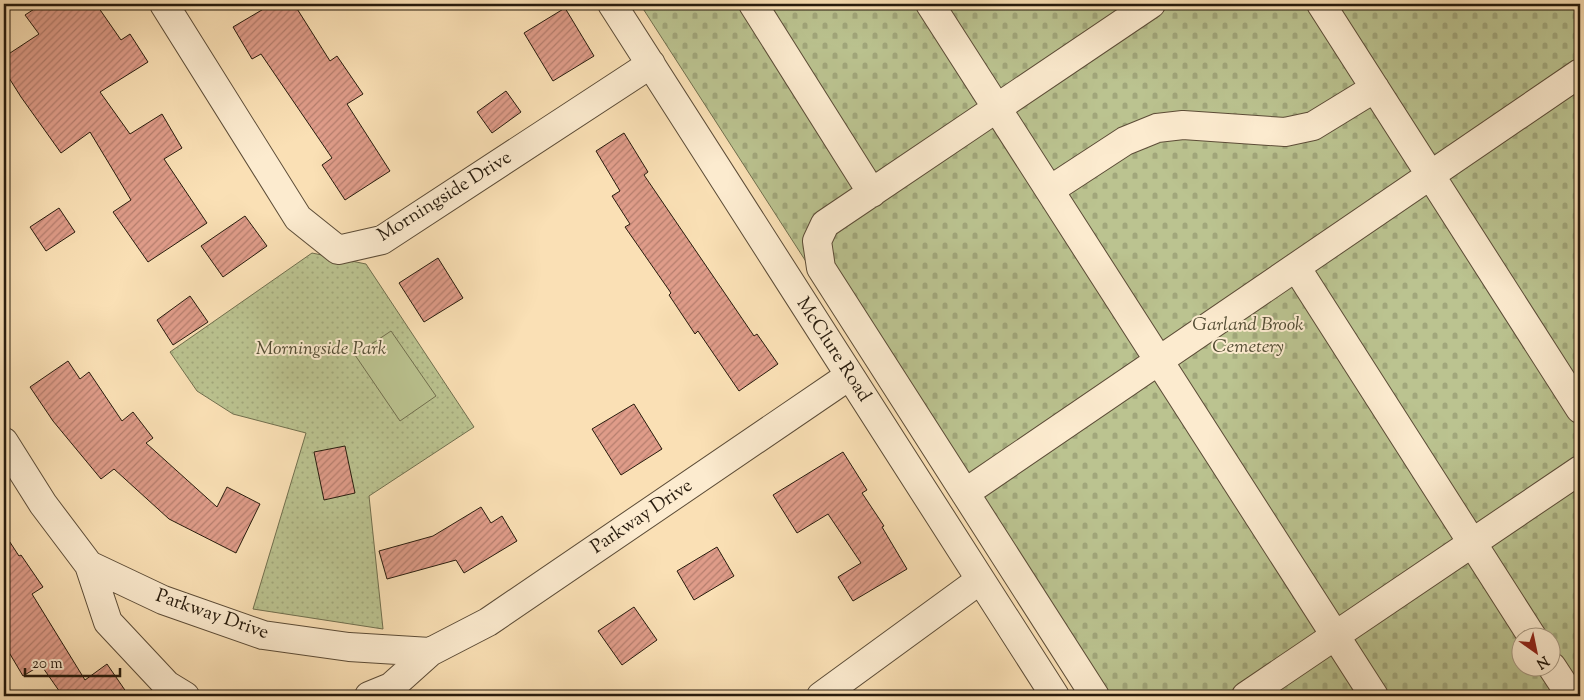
<svg xmlns="http://www.w3.org/2000/svg" width="1584" height="700" font-family="'Sorts Mill Goudy',serif">
<style>
.grass{fill:url(#grass-dots);stroke:#716f4e}
.cemetery{fill:url(#cemetery-stones);stroke:#716f4e;fill-rule:evenodd}
.garden{fill:#bbc390;stroke:#716f4e}
.building{fill:url(#building-hatch);stroke:#271b0d}
.lines{fill:none;stroke-linecap:round;stroke-linejoin:round}
.minor-casing{stroke:#5c4c37;stroke-width:30}
.minor{stroke:#fcebcf;stroke-width:28}
.labels{text-anchor:middle;dominant-baseline:central;stroke-width:4;stroke-linejoin:round;paint-order:stroke}
.street-label{font-size:19px;fill:#271b0d;stroke:#fcebcf}
.park-label{font-size:19px;font-style:italic;fill:#534d34;stroke:#fcebcf}
</style>
<defs>
<pattern id="grass-dots" width="8" height="8" patternUnits="userSpaceOnUse" patternTransform="scale(1.25)"><rect width="8" height="8" fill="#bbc390"/><path d="M2 2h.1M6 6h.1" fill="none" stroke="#a1a77b" stroke-width="1.8" stroke-linecap="round"/></pattern>
<pattern id="cemetery-stones" width="16" height="16" patternUnits="userSpaceOnUse" patternTransform="scale(1.25)"><rect width="16" height="16" fill="#bbc390"/><path d="M2 7V4a2 2 0 0 1 4 0v3zM10 15v-3a2 2 0 0 1 4 0v3z" fill="#a1a77b"/></pattern>
<pattern id="building-hatch" width="6" height="6" patternUnits="userSpaceOnUse" patternTransform="scale(1.25)"><rect width="6" height="6" fill="#df9c89"/><path d="M-1 1l2-2M0 6l6-6M5 7l2-2" fill="none" stroke="#b57e6e"/></pattern>
</defs>
<rect width="100%" height="100%" fill="#fae0b5"/>
<filter id="stains"><feTurbulence type="fractalNoise" baseFrequency=".004" numOctaves="4"/><feColorMatrix values="0 0 0 0 .2 0 0 0 0 .09 0 0 0 0 .02 0 0 0 .5 -.17"/></filter>
<radialGradient id="worn" r=".72"><stop offset=".6" stop-color="#630" stop-opacity="0"/><stop offset="1" stop-color="#630" stop-opacity=".3"/></radialGradient>
<path class="grass" d="M 312,253 L 366,264 L 474,427 L 369,496 L 383,629 L 253,609 L 306,433 L 233,414 L 197,391 L 170,352 Z"/>
<path class="cemetery" d="M 640,4 L 1580,4 L 1580,696 L 1086,696 ZM 1522,638 L 1552,638 L 1552,668 L 1522,668 Z"/>
<path class="garden" d="M 391,331 L 436,396 L 400,421 L 355,355 Z"/>
<path class="building" d="M 42,4 L 96,4 L 121,40 L 130,34 L 148,62 L 100,92 L 130,134 L 162,114 L 182,148 L 164,159 L 207,223 L 148,262 L 113,212 L 131,200 L 90,132 L 61,153 L 21,97 L 4,70 L 4,57 L 39,34 L 25,15 Z
M 272,4 L 294,4 L 330,61 L 337,56 L 363,94 L 347,104 L 390,171 L 345,200 L 322,165 L 332,158 L 261,54 L 252,59 L 233,27 Z
M 565,8 L 594,56 L 553,81 L 524,33 Z
M 506,91 L 521,112 L 492,133 L 477,112 Z
M 624,133 L 648,172 L 644,175 L 754,336 L 757,334 L 778,364 L 739,391 L 698,331 L 695,334 L 669,295 L 671,293 L 625,227 L 630,224 L 612,196 L 620,191 L 596,151 Z
M 59,208 L 75,232 L 46,251 L 30,227 Z
M 245,216 L 267,246 L 223,277 L 201,246 Z
M 438,258 L 463,298 L 424,322 L 399,283 Z
M 190,296 L 208,322 L 173,345 L 157,320 Z
M 68,361 L 80,379 L 89,372 L 122,421 L 133,412 L 153,438 L 146,443 L 217,507 L 227,487 L 260,504 L 236,553 L 169,519 L 114,469 L 101,479 L 53,421 L 30,387 Z
M 634,404 L 662,449 L 621,475 L 592,429 Z
M 345,446 L 355,493 L 324,500 L 314,452 Z
M 843,452 L 867,490 L 862,493 L 884,526 L 882,527 L 907,569 L 853,601 L 838,577 L 861,563 L 828,514 L 797,533 L 773,495 Z
M 481,507 L 491,523 L 502,516 L 517,541 L 464,573 L 456,560 L 387,579 L 379,551 L 433,536 Z
M 4,533 L 19,556 L 21,555 L 43,587 L 32,594 L 85,680 L 107,664 L 129,696 L 60,696 L 62,695 L 41,665 L 23,676 L 4,644 Z
M 717,547 L 734,576 L 694,600 L 677,571 Z
M 634,607 L 657,640 L 622,665 L 598,631 Z"/>
<g class="lines">
<g class="minor-casing">
<path id="minor" d="M 164,4 L 298,218 L 338,250 L 382,240 L 651,64
M 612,4 L 1055,696
M 753,4 L 872,193
M 930,4 L 1374,696
M 1321,4 L 1580,409
M 1050,190 L 1125,141 L 1157,128 L 1183,125 L 1285,132 L 1313,126 L 1375,88
M 1296,267 L 1533,638
M 4,442 L 43,504 L 89,565 L 163,600 L 263,635 L 349,647 L 430,652 L 488,622 L 849,376
M 965,493 L 1580,73
M 89,565 L 108,622 L 167,685 L 185,696
M 1552,667 L 1571,696
M 369,696 L 391,687 L 430,652
M 821,696 L 980,580
M 1095,696 L 821,268 L 817,241 L 825,224 L 1151,4
M 1246,696 L 1580,470"/>
</g>
<use href="#minor" class="minor"/>
</g>
<g class="labels">
<g class="street-label">
<text transform="translate(445 197) rotate(-32)">Morningside Drive</text>
<text transform="translate(833 350) rotate(57)">McClure Road</text>
<text transform="translate(642 517) rotate(-34)">Parkway Drive</text>
<text transform="translate(212 615) rotate(19)">Parkway Drive</text>
</g>
<g class="park-label">
<text x="1248" y="325">Garland Brook<tspan x="1248" dy="22">Cemetery</tspan></text>
<text x="321" y="349">Morningside Park</text>
</g>
</g>
<rect width="1584" height="700" fill="none" stroke="#fae0b5" stroke-width="20"/>
<rect x="5" y="5" width="1574" height="690" fill="none" stroke="#271b0d" stroke-width="2.5"/>
<rect x="10" y="10" width="1564" height="680" fill="none" stroke="#271b0d"/>
<g transform="translate(1536 652) rotate(147)"><circle r="24" fill="#fcebcf" stroke="#a79881"/>
<path d="M0-4L9 19L0 12L-9 19Z" fill="#8f2418"/>
<text y="-8" font-size="14" font-weight="bold" text-anchor="middle" fill="#271b0d">N</text>
</g>
<path d="M25 668v8h95v-8" fill="none" stroke="#271b0d" stroke-width="2.5"/>
<text x="32" y="668" font-size="15" fill="#271b0d" stroke="#fcebcf" stroke-width="4" paint-order="stroke">20 m</text>
<rect width="100%" height="100%" filter="url(#stains)"/>
<rect width="100%" height="100%" fill="url(#worn)"/>
</svg>
